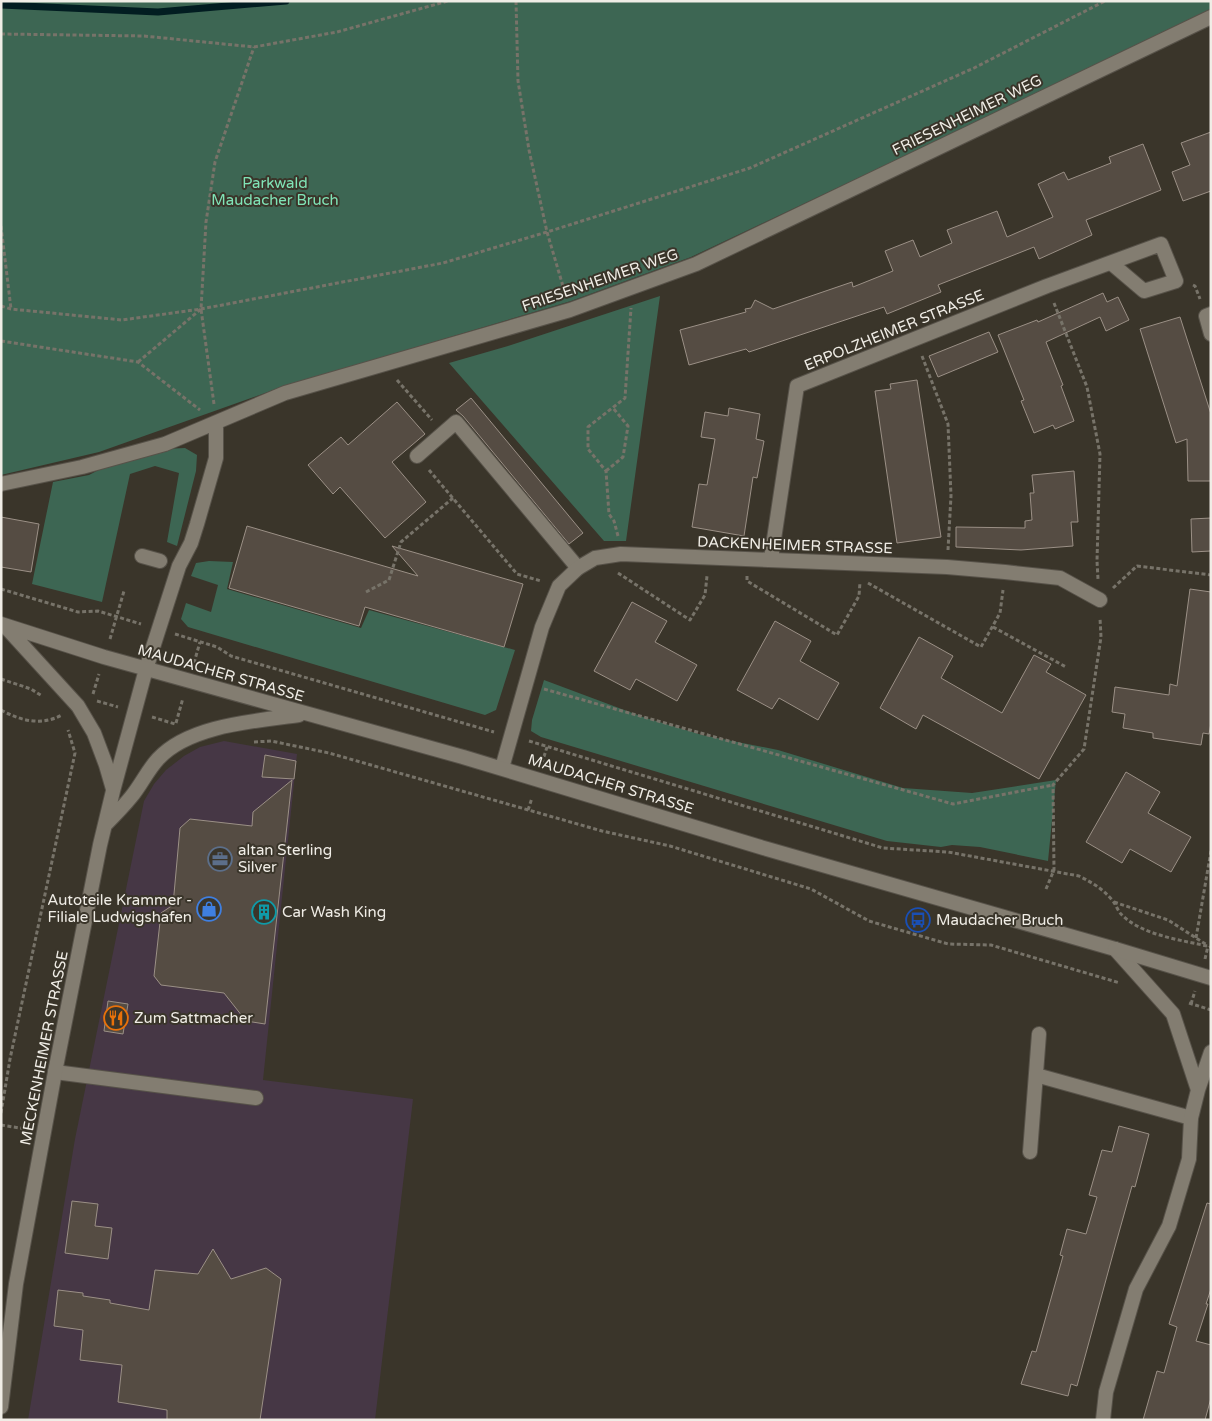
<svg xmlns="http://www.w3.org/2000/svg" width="1212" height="1421" font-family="'Varela Round',sans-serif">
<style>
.commercial{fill:#463745}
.green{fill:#3d6653}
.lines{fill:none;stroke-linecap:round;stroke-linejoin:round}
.stream{stroke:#021d21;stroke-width:7}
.building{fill:#554c43;stroke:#9b9086}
.service-casing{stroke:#575249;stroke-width:16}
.minor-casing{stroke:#575249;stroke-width:16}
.tertiary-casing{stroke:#575249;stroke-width:16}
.secondary-casing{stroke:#575249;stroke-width:16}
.path{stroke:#777369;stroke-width:3;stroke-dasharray:4 2.5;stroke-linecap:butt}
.service{stroke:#837d71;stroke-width:14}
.minor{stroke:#837d71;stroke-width:14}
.tertiary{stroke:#837d71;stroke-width:14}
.secondary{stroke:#837d71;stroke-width:14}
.labels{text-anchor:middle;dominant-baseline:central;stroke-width:4;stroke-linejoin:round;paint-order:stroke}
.street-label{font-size:15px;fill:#f0ede6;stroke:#3a352a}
.park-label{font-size:15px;fill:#80e4b7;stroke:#3a352a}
.poi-label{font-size:15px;fill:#f0ede6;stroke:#3a352a;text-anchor:start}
</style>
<rect width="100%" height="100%" fill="#3a352a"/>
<path class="commercial" d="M 224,741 L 297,754 L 263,1080 L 413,1099 L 375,1420 L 28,1420 L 75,1139 L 144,801 L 154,784 L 166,770 L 184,756 L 200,747 Z"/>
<path class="green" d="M 1,1 L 1211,1 L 1211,11 L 691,257 L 571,301 L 282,387 L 99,452 L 1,475 Z
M 660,296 L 626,541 L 604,541 L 449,363 L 508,346 Z
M 185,448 L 197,455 L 196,471 L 177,546 L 167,542 L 179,473 L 155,466 L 130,474 L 102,602 L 32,584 L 53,482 L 89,475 L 114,462 L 164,449 Z
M 209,561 L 233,562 L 227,589 L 361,628 L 369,610 L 515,650 L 496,710 L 485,715 L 188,627 L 181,619 L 186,603 L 211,612 L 218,585 L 191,576 L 196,563 Z
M 544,680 L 643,717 L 702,735 L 778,750 L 903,788 L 972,793 L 1056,780 L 1048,861 L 980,847 L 952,845 L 941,847 L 887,841 L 541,737 L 531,731 L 532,720 Z"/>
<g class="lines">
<path class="stream" d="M 1,5 L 158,12 L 286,1"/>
</g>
<path class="building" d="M 1211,132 L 1211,191 L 1183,201 L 1172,172 L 1190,165 L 1181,143 Z
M 1143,144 L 1161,190 L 1086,220 L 1092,235 L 1039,259 L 1034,247 L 938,285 L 941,292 L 887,314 L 884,307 L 749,352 L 746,349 L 689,365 L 680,330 L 746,312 L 745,309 L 751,308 L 755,300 L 773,309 L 852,282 L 853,287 L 893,271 L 885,251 L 913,240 L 920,257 L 952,243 L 947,230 L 997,211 L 1007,237 L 1053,217 L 1038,184 L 1064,172 L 1068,180 L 1111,163 L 1109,157 Z
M 1103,293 L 1107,302 L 1118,297 L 1129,320 L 1106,331 L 1100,317 L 1046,342 L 1063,385 L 1061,386 L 1074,421 L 1055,429 L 1053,425 L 1034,433 L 1021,401 L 1024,400 L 998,335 L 1037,320 L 1038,322 Z
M 1180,317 L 1211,414 L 1211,481 L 1188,481 L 1187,439 L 1176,443 L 1140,329 Z
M 989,332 L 998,352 L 938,377 L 929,356 Z
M 917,380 L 941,537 L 897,543 L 875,391 L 891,389 L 890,384 Z
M 471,398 L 583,533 L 569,544 L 463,416 L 456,410 Z
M 397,402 L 425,434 L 392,462 L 426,502 L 385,538 L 340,487 L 333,494 L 308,465 L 341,437 L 348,445 Z
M 729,408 L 760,414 L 756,439 L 764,441 L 757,478 L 753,477 L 744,536 L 692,527 L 699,484 L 707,485 L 715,439 L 701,437 L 705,412 L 728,416 Z
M 1074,471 L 1078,522 L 1071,522 L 1073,546 L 1021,550 L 956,547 L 956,527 L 1025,528 L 1025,521 L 1032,520 L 1030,493 L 1034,493 L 1032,475 Z
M 1,517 L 39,524 L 31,572 L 1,567 Z
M 1211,518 L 1211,551 L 1192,552 L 1191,519 Z
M 247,526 L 418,576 L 392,546 L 523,584 L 504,647 L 365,607 L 359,626 L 229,588 Z
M 1190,589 L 1211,592 L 1211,723 L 1209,734 L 1203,733 L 1201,745 L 1153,738 L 1153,733 L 1123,728 L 1125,714 L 1112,712 L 1115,687 L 1169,695 L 1170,684 L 1177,686 Z
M 632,602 L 667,621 L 655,642 L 697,665 L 677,701 L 636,679 L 630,690 L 594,671 Z
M 775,621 L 811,641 L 800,661 L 839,683 L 818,720 L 779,698 L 772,709 L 737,690 Z
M 919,637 L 953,656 L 941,678 L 1002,713 L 1034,655 L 1051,664 L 1046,672 L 1086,695 L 1039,779 L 923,715 L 916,729 L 880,708 Z
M 265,755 L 296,761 L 294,779 L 262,777 Z
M 1126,772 L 1160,792 L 1148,813 L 1191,837 L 1171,872 L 1130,849 L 1122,863 L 1086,842 Z
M 292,780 L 265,1024 L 246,1021 L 224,993 L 161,985 L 154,976 L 161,913 L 173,905 L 180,828 L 190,819 L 252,826 L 253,812 Z
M 108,1001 L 128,1004 L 123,1034 L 104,1031 Z
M 1119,1126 L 1149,1134 L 1135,1187 L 1132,1186 L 1116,1243 L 1077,1386 L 1071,1384 L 1068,1396 L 1021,1384 L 1032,1351 L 1036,1352 L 1063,1256 L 1060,1255 L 1067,1229 L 1086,1234 L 1097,1197 L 1089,1195 L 1102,1150 L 1112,1152 Z
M 72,1201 L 98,1204 L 95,1226 L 112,1228 L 108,1259 L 65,1253 Z
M 1207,1203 L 1211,1204 L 1211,1289 L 1206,1304 L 1208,1304 L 1196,1341 L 1211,1345 L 1211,1398 L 1205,1420 L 1143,1420 L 1157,1371 L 1164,1373 L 1177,1327 L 1169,1324 Z
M 213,1249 L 231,1279 L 266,1268 L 281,1279 L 260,1420 L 167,1420 L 167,1410 L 118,1402 L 122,1365 L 80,1360 L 83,1330 L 54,1326 L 58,1290 L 83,1293 L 83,1296 L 110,1300 L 110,1303 L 149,1310 L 155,1270 L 198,1274 Z"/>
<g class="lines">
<g class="service-casing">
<path id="service" d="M 417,456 L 456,422 L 578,568
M 1,484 L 82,467 L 165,444 L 285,393 L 570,310 L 696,264 L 1211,17
M 142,556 L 160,561
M 146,669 L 179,566 L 191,543 L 197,524 L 216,458 L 216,423
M 55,1072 L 256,1098
M 1036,1075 L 1191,1118
M 1030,1152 L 1039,1034"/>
</g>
<g class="minor-casing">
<path id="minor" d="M 1211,314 L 1206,316 L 1211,334
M 771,559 L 797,386 L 1047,286 L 1161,244 L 1176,281 L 1144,291 L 1111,263
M 502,768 L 542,627 L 559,586 L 578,568 L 595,558 L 621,554 L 947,567 L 1005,572 L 1060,578 L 1100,600
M 1115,949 L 1173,1014 L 1198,1090
M 1103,1420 L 1106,1392 L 1136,1289 L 1169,1226 L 1189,1159 L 1191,1118 L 1198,1090 L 1211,1052"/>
</g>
<g class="tertiary-casing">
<path id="tertiary" d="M 1,624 L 104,657 L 463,757 L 767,849 L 1115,949
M 4,625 L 78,706 L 94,733 L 106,765 L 113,789
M 105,825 C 114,816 123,807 131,797 C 141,785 147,771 158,759 C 189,725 256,721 299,715
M 1,1407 L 16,1284 L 55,1072 L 100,845 L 113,791 L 146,669"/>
</g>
<g class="secondary-casing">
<path id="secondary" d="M 1115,949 L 1211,978"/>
</g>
<path class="path" d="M 516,1 L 518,81 L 529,150 L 547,232 L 565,293
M 1,34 L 144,36 L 254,47 L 337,32 L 448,1
M 1,226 L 11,309
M 1193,285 L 1195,286 L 1200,299
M 1054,303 L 1087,387 L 1100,454 L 1097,561 L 1098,579
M 1,306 L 11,309 L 122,320 L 201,309 L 443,263 L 547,232 L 750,168 L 974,68 L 1105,1
M 1,341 L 138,362 L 200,410
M 922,356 L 948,424 L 951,496 L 948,550
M 138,362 L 201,309
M 397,380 L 432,420
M 214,404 L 201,309 L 206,222 L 215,162 L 254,47
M 429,470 L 517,574 L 541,581
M 606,471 L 623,457 L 628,426 L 613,408
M 618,536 L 614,521 L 609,514 L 606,471 L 588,449 L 588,427 L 625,398 L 631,308
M 618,573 L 690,620 L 705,595 L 707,576
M 747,576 L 747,581 L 837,635 L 859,596 L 860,582
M 868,583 L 981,647 L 1000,613 L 1003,590
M 1113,588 L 1137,566 L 1211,575
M 1,589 L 78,612 L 98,611 L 141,624
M 366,592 L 389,580 L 401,542 L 453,498
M 993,627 L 1066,667
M 175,634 L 217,647 L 231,656 L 494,732
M 110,639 L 124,591
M 194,663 L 200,642
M 1,679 L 31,689 L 42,696
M 544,689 L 953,804 L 1053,785
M 93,694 L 99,674
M 97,701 L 118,707
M 1,710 C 21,721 41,726 62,715
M 152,717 L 175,724
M 176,723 L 183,698
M 529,741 L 883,848 L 948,852 L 1079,876 C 1093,883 1103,889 1113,901 C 1116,905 1118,911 1121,914 C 1142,936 1183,940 1211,947
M 254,742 L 271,741 L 329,753 L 602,831 L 670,846 L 811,889 L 869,921 L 948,944 L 991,945 L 1120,983
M 542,763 L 547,747
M 528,810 L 532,798
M 1046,889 L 1054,870 L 1053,785 L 1084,749 L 1101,637 L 1100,618
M 1114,902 L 1168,920 L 1207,945
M 1196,938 L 1211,851
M 1205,959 L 1208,946
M 1189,1003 L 1211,1010
M 1191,1004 L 1195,991
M 1,1113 L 10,1059 L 75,753 L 68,730
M 1,1125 L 26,1129"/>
<use href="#service" class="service"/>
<use href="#minor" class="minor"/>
<use href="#tertiary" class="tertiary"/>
<use href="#secondary" class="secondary"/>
</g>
<defs>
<g id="office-ring" transform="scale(1.25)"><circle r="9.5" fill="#3a352a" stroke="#5c6f8a" stroke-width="1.5"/><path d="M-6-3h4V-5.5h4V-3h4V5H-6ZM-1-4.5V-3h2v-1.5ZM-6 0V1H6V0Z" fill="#5c6f8a"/></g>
<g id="shop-ring" transform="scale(1.25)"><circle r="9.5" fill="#3a352a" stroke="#3f7fe0" stroke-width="1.5"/><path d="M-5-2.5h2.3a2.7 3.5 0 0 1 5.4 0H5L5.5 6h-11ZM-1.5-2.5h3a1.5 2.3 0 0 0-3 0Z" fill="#3f7fe0"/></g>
<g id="building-ring" transform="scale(1.25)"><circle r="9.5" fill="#3a352a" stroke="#0f9aa8" stroke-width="1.5"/><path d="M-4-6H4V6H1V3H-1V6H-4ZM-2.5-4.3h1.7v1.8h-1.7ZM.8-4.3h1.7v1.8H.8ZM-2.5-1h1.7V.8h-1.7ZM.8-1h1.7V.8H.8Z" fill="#0f9aa8"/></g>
<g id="bus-ring" transform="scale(1.25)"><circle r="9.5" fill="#3a352a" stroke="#1a4fb4" stroke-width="1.5"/><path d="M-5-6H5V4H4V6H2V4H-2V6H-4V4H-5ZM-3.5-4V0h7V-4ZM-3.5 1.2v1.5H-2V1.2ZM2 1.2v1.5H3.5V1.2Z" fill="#1a4fb4"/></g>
<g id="restaurant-ring" transform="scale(1.25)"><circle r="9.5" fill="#3a352a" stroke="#e8710a" stroke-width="1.5"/><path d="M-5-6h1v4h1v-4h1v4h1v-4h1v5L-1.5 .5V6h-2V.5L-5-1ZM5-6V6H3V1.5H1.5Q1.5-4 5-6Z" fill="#e8710a"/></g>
</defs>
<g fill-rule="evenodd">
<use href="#office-ring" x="220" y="859"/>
<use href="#shop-ring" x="209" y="909"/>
<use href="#building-ring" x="264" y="912"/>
<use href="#bus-ring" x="918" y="920"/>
<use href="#restaurant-ring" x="116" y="1018"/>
</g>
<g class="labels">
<g class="street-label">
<text transform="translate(967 115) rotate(-26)">FRIESENHEIMER WEG</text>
<text transform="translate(600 280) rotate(-19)">FRIESENHEIMER WEG</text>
<text transform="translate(894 330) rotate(-22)">ERPOLZHEIMER STRASSE</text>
<text transform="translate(795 545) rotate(2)">DACKENHEIMER STRASSE</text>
<text transform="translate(221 673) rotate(16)">MAUDACHER STRASSE</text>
<text transform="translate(611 784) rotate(17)">MAUDACHER STRASSE</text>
<text transform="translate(44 1048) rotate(-79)">MECKENHEIMER STRASSE</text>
</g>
<g class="park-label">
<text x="275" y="183">Parkwald<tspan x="275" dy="17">Maudacher Bruch</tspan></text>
</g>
<g class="poi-label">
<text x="238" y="850">altan Sterling<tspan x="238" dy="17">Silver</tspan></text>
<text x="192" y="900" text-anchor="end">Autoteile Krammer -<tspan x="192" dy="17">Filiale Ludwigshafen</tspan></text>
<text x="282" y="912">Car Wash King</text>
<text x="936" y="920">Maudacher Bruch</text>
<text x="134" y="1018">Zum Sattmacher</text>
</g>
</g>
<rect width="1212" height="1421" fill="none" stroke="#f0ede6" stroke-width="5"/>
</svg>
